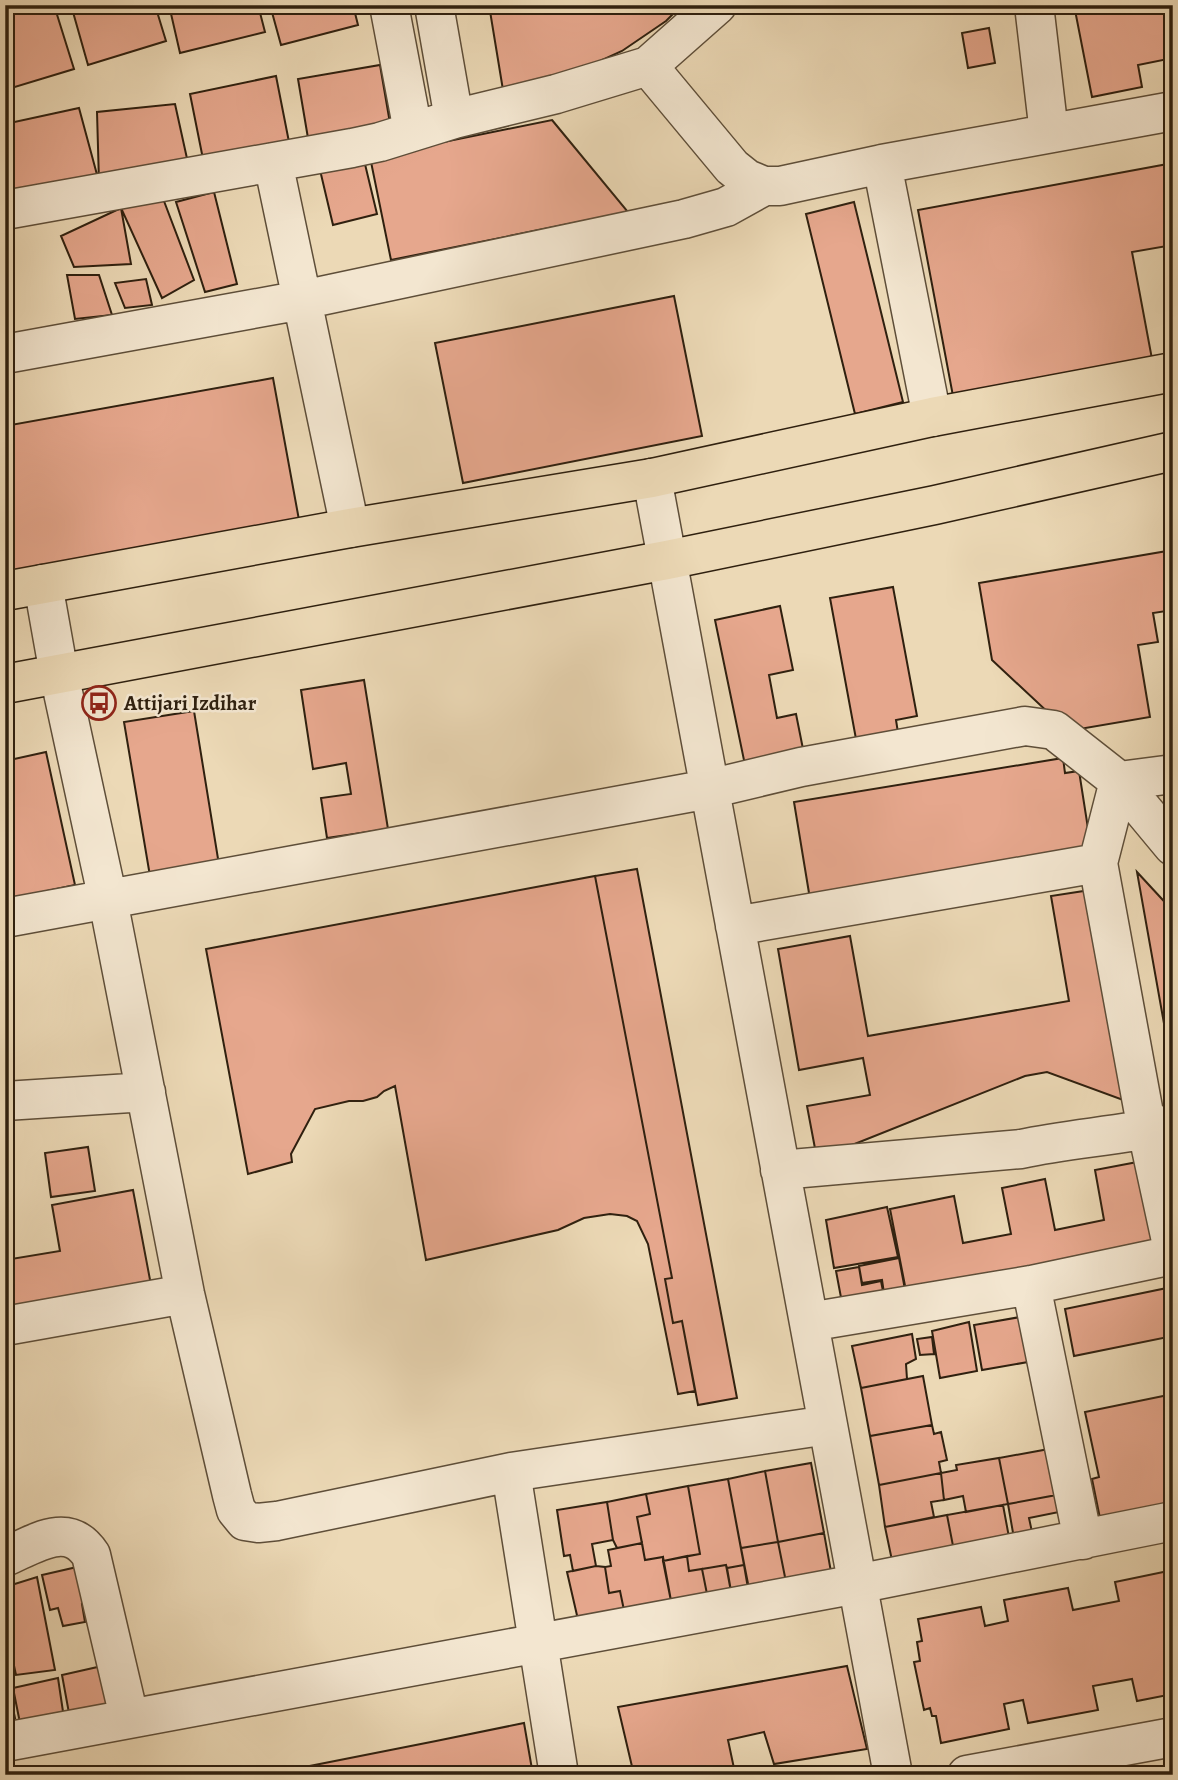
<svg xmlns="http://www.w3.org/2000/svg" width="1178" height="1780" font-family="Alegreya,serif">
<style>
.building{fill:#e6a78d;stroke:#2f200f;stroke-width:2}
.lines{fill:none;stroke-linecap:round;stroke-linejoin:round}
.minor-casing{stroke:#5e4e39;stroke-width:41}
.major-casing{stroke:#2f200f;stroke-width:41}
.minor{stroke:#f3e6d0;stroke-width:38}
.major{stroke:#ecd9b6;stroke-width:38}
.labels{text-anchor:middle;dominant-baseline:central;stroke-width:5;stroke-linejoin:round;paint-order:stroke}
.poi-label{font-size:21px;font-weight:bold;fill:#2f200f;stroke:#f3e6d0;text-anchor:start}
</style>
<rect width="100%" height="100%" fill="#ecd9b6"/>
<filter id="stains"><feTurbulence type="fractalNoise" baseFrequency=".00286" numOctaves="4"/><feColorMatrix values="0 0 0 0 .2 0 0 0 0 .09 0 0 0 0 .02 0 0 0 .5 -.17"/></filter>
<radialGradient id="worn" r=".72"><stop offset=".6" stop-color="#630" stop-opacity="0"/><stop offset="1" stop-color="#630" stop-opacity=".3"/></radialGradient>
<path class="building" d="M 5,5 L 54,5 L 74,69 L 5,90 Z
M 71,5 L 155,5 L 166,41 L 88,65 Z
M 169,5 L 258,5 L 265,32 L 180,53 Z
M 270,5 L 353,5 L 358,25 L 281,45 Z
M 489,5 L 682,5 L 666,21 L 622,51 L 552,83 L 503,90 Z
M 1074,5 L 1173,5 L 1173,58 L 1138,65 L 1142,87 L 1092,97 Z
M 989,28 L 995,63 L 968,68 L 962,33 Z
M 380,65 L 391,129 L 309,144 L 298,79 Z
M 276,76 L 289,142 L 203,159 L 190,94 Z
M 175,104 L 188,163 L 99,182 L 97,112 Z
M 79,108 L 99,182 L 5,207 L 5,124 Z
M 552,120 L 628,212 L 391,260 L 370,157 Z
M 364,160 L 377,214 L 333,225 L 320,170 Z
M 1173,163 L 1173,245 L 1132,252 L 1152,359 L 953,396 L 918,210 Z
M 159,188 L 194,280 L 162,298 L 121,208 Z
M 214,192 L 237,284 L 205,292 L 176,202 Z
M 854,202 L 903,402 L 855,414 L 806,214 Z
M 121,208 L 131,264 L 74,267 L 61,236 Z
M 67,275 L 99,275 L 112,315 L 75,319 Z
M 146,279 L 152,305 L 125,308 L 115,283 Z
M 674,296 L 702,436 L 463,483 L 435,343 Z
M 273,378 L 299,520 L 5,573 L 5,426 Z
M 1173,550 L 1173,610 L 1153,613 L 1158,642 L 1138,645 L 1150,717 L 1068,731 L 992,660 L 979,583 Z
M 893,587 L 917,716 L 896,720 L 899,739 L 856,739 L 830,598 Z
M 780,606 L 793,670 L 769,675 L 777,718 L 796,714 L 804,754 L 745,765 L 715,620 Z
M 364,680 L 388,829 L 327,838 L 321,798 L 351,794 L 346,763 L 313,769 L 301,690 Z
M 194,711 L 220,871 L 151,882 L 124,722 Z
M 46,752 L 75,885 L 5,900 L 5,761 Z
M 1063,758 L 1065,773 L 1079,771 L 1092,854 L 810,899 L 794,802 Z
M 637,869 L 737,1398 L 698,1405 L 682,1321 L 673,1323 L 665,1279 L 672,1278 L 595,876 Z
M 1137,872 L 1173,911 L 1173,1074 Z
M 595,876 L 672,1278 L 665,1279 L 673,1323 L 682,1321 L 695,1391 L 678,1394 L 648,1244 L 637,1221 L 627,1216 L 610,1214 L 584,1218 L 558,1230 L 426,1260 L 395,1086 L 384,1091 L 377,1097 L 363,1101 L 349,1101 L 315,1109 L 291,1154 L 292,1162 L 248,1174 L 206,949 Z
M 1097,889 L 1134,1104 L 1047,1072 L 1025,1076 L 817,1159 L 807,1106 L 870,1095 L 863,1058 L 799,1070 L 778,949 L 850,936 L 868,1036 L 1069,1001 L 1051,896 Z
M 88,1147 L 95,1191 L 51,1197 L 45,1153 Z
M 1148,1160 L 1166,1251 L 908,1301 L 890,1209 L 954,1196 L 963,1243 L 1011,1234 L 1002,1188 L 1045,1179 L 1055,1230 L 1104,1220 L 1095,1170 Z
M 133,1190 L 151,1285 L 5,1312 L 5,1260 L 60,1251 L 52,1205 Z
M 887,1207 L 898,1257 L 834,1268 L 826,1220 Z
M 899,1258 L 907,1300 L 885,1300 L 882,1280 L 862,1283 L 859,1266 Z
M 859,1267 L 862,1285 L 881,1281 L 885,1301 L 843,1308 L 836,1271 Z
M 1167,1288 L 1173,1317 L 1173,1336 L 1074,1356 L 1065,1309 Z
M 1026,1316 L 1034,1361 L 982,1370 L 974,1325 Z
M 969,1322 L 977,1371 L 940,1378 L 932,1331 Z
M 912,1334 L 916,1359 L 906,1364 L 907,1379 L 861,1388 L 852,1346 Z
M 932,1337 L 934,1354 L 920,1355 L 917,1339 Z
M 923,1376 L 932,1425 L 870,1436 L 861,1388 Z
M 1173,1394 L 1173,1514 L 1102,1528 L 1092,1479 L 1099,1477 L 1085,1412 Z
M 932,1425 L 934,1434 L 941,1432 L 947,1460 L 939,1462 L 941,1473 L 879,1485 L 870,1436 Z
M 1049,1449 L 1057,1495 L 1008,1504 L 999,1458 Z
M 999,1458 L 1008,1504 L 966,1512 L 963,1496 L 944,1500 L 941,1473 L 957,1470 L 956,1465 Z
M 811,1463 L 824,1533 L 778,1542 L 765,1471 Z
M 765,1471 L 778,1542 L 741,1548 L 728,1479 Z
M 941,1473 L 944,1500 L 931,1502 L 934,1517 L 885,1527 L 879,1485 Z
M 728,1479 L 744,1565 L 727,1568 L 726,1565 L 689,1571 L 687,1556 L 700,1554 L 688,1486 Z
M 688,1486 L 700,1554 L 663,1561 L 663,1557 L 645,1560 L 637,1517 L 650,1514 L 646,1494 Z
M 646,1494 L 650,1514 L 637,1517 L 642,1543 L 617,1548 L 613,1540 L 607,1502 Z
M 1062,1494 L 1064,1511 L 1029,1518 L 1035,1546 L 1016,1550 L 1008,1504 Z
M 607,1502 L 613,1540 L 592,1544 L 596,1566 L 573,1571 L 570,1555 L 564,1556 L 557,1510 Z
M 1003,1505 L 1011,1548 L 954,1551 L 947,1515 Z
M 947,1515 L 954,1551 L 894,1570 L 885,1527 Z
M 824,1533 L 833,1583 L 788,1592 L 778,1542 Z
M 778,1542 L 788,1592 L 751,1599 L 741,1548 Z
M 642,1543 L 645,1560 L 663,1557 L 672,1606 L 625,1615 L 620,1591 L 609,1593 L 605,1567 L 611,1566 L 608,1550 Z
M 687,1556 L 689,1571 L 702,1569 L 708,1599 L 672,1606 L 663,1561 Z
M 726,1565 L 732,1597 L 708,1599 L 702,1569 Z
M 744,1565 L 749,1594 L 732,1597 L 727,1568 Z
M 596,1566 L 605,1567 L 609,1593 L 620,1591 L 625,1615 L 579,1624 L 567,1572 Z
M 77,1567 L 88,1603 L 82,1604 L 85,1622 L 63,1626 L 58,1608 L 50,1610 L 42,1575 Z
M 1173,1570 L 1173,1694 L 1137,1701 L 1132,1679 L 1093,1686 L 1098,1710 L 1028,1723 L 1023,1700 L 1004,1704 L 1009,1729 L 941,1743 L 936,1716 L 932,1716 L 930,1708 L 924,1710 L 914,1662 L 920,1661 L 917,1642 L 922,1641 L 918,1619 L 981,1607 L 985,1626 L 1008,1621 L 1004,1600 L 1068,1588 L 1073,1610 L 1119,1601 L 1115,1582 Z
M 37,1577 L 55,1670 L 16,1675 L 5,1624 L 5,1587 Z
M 102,1666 L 112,1717 L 71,1724 L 62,1675 Z
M 847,1666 L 867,1749 L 774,1764 L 764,1732 L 728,1740 L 735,1773 L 634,1775 L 618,1707 Z
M 6,1674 L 15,1718 L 5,1719 L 5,1674 Z
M 58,1678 L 65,1725 L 22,1733 L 13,1688 Z
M 524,1723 L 533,1775 L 264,1775 L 436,1741 Z"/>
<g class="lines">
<g class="minor-casing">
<path id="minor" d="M 389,5 L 413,131
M 434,5 L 454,119
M 1034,5 L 1049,133
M 648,66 L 732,167 L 747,179 L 764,186 L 780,186 L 882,164 L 1173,111
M 273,162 L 350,528
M 882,164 L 932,417
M 5,210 L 352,148 L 380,142 L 454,119 L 556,94 L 648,66 L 717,5
M 5,354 L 302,300 L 684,219 L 726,207 L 764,186
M 652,478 L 893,1775
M 43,584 L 59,674 L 108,900 L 185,1294 L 232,1495 L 236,1510 L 245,1521 L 258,1523 L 277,1521 L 511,1472 L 828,1425
M 1173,774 L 1119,781 L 1098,863 L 1147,1130 L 1173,1250
M 5,918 L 709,789 L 801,767 L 1025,726 L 1054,730 L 1119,781 L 1173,846
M 735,926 L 1098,863
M 5,1101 L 146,1092
M 780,1170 L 1021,1149 C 1071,1138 1122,1136 1171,1124
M 1031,1285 L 1083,1540
M 809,1322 L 1031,1285 L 1173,1255
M 5,1326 L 185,1294
M 511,1472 L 559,1775
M 5,1557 C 35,1544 68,1520 91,1555 L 129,1717
M 5,1742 L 857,1584 L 1173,1521
M 967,1775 L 1173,1737"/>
</g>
<g class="major-casing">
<path id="major" d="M 5,591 L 350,528 L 652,478 L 932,417 L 1173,372
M 5,684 L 667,560 L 935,505 L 1173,451"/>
</g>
<use href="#minor" class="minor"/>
<use href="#major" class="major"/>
</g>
<defs>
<g id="bus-ring" transform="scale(1.75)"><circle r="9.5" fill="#f3e6d0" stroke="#8f2418" stroke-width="1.5"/><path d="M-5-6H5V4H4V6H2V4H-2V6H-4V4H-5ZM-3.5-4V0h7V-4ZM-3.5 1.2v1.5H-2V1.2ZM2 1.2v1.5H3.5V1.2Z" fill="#8f2418"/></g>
</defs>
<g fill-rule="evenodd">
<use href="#bus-ring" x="99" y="703"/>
</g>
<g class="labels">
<g class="poi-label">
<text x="124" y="703">Attijari Izdihar</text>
</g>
</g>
<rect width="1178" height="1780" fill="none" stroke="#ecd9b6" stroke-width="28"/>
<rect x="7" y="7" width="1164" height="1766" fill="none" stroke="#2f200f" stroke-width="3.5"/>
<rect x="14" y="14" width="1150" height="1752" fill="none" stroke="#2f200f" stroke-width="2"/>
<rect width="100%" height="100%" filter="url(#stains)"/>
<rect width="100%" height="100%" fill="url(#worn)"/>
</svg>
